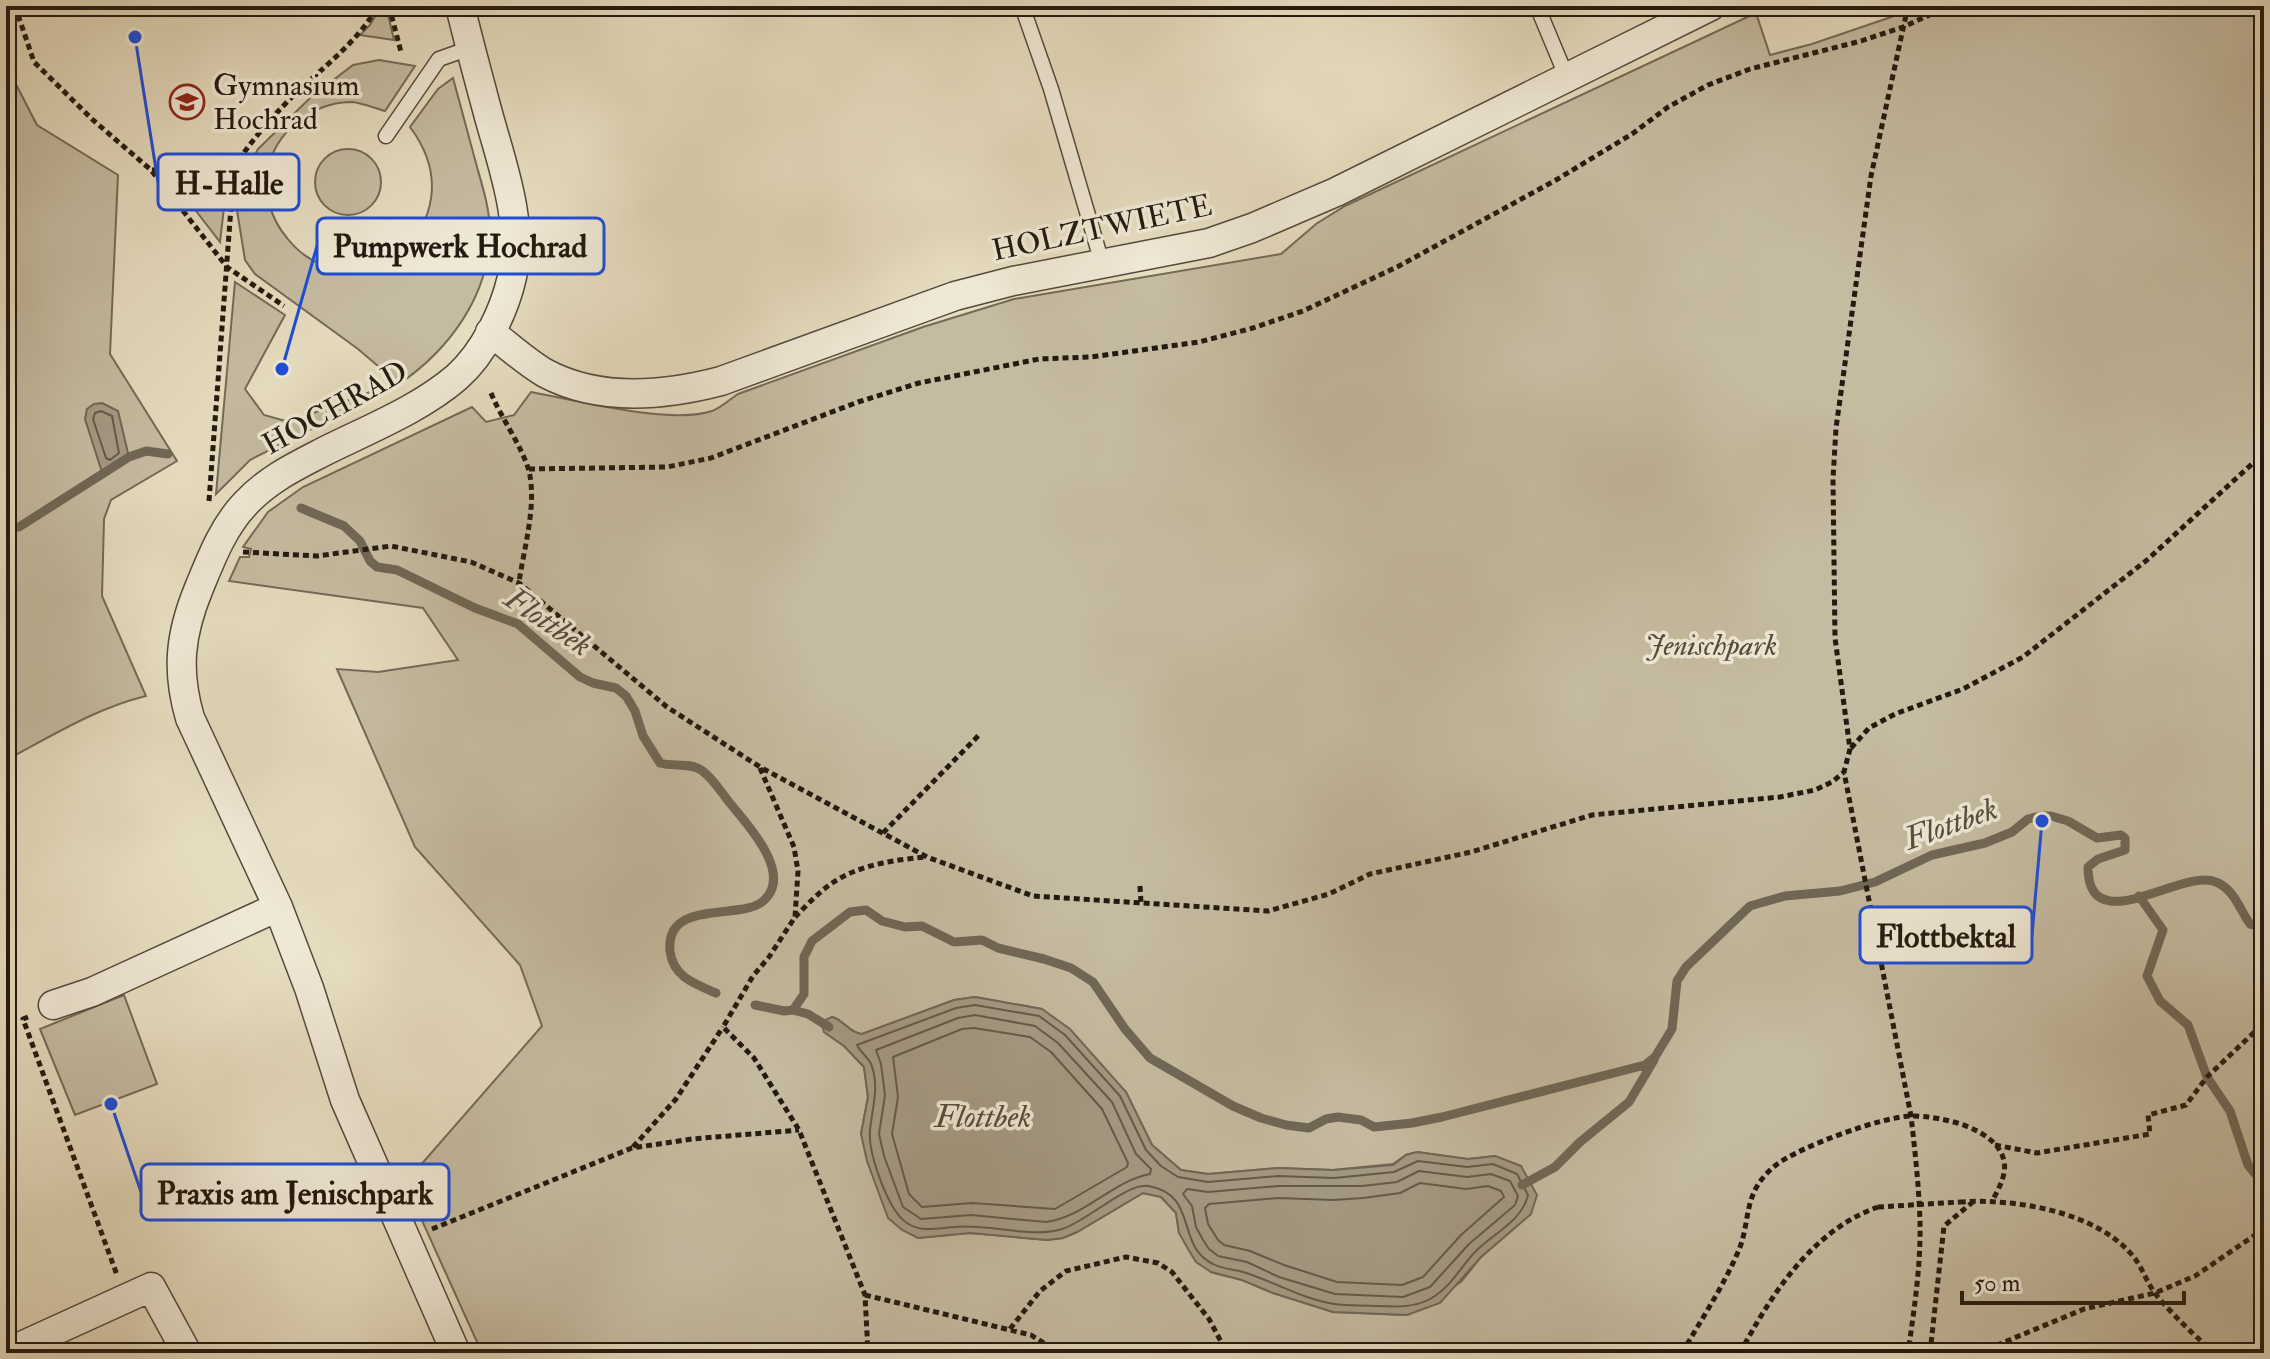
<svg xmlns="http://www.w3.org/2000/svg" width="2270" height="1359" font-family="'IM FELL Double Pica',serif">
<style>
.green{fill:#c5bba1;stroke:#746a58;stroke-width:2;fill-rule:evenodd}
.water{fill:#a49a84;stroke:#706756;stroke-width:2}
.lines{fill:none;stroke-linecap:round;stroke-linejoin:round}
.shore{stroke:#645a4a;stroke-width:2}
.stream{stroke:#706756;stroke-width:9}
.service-casing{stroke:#544a3c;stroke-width:17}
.minor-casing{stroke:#544a3c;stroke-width:31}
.path{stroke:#231a10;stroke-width:5;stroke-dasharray:6 4;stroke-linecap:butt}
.service{stroke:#efe8d5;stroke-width:14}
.minor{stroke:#efe8d5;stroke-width:28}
.path-bridge{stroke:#231a10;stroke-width:5;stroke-dasharray:6 4;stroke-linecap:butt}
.labels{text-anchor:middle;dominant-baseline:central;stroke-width:7;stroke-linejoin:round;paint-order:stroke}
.poi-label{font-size:30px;fill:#231a10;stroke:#efe8d5;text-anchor:start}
.street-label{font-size:30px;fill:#231a10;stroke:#efe8d5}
.park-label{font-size:30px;font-style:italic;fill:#544a3c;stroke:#efe8d5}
.water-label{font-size:32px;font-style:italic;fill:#574d3e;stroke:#efe8d5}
.leader{fill:none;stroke:#1d4ed8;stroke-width:3}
.callout-dot{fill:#1d4ed8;stroke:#efe8d5;stroke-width:3}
.callout{fill:#efe8d5;stroke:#1d4ed8;stroke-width:3}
.callout-label{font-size:32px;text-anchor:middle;font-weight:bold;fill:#231a10}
</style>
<rect width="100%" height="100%" fill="#e6dcbf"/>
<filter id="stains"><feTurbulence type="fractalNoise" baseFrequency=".0025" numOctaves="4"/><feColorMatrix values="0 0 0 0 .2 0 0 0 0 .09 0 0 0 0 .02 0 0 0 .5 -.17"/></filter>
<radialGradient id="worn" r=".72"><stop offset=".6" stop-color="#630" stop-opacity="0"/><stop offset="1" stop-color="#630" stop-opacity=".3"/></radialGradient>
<path class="green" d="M 381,6 L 386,6 L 394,40 L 360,35 L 370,25 Z
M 1895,6 L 2264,6 L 2264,1353 L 482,1353 L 405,1183 L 542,1026 L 520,965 L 415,847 L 337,669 L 378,672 L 458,660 L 423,608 L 229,581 L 240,557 L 249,557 L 251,549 L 243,547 L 268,512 L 303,487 L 472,407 L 486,422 L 514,415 L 531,392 C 575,400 671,425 712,411 C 721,408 730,399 738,394 L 923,327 L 1014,299 L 1281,254 L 1316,224 L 1345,206 L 1756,13 L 1770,55 L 1812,44 L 1897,15 ZM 975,997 L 1042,1009 L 1126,1092 L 1152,1145 L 1181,1170 L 1208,1174 L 1278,1168 L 1333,1170 L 1393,1164 L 1406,1155 L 1417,1152 L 1468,1159 L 1495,1156 L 1521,1166 L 1531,1214 L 1481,1257 L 1461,1282 L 1407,1315 L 1333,1312 L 1273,1293 L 1242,1280 L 1211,1272 L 1179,1233 L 1176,1213 L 1161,1197 L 1143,1193 L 1077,1232 L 1063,1238 L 1047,1240 L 970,1233 L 918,1238 L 861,1134 L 868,1097 L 864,1067 L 844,1046 L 824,1032 L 832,1017 C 844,1020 849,1033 862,1034 L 954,1000 Z
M 379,60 L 415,66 L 385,111 C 374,108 361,102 350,102 C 312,103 274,132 268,171 C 264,195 271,219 287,238 C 352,320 484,226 410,127 L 438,89 L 453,78 C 461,107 469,137 477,167 C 483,188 490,210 490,233 C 489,296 449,350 399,384 L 358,349 L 255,274 L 245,260 L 236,204 L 241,181 L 258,149 L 311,97 L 353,65 Z
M 6,65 L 37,125 L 118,175 L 110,354 L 177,461 L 111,500 L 104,519 L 102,596 L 146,696 C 96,708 52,736 6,760 Z
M315 182a33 33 0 1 1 66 0a33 33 0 1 1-66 0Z
M 166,172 L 209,176 L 228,173 L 220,242 Z
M 235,282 L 285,315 L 245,389 L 264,415 L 289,422 L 370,392 L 379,395 L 250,460 L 216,494 Z
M 124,995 L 157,1084 L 75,1115 L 40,1029 Z"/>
<path class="water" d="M 102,403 L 118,411 L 129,457 L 107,473 L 101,469 L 85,419 L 87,409 L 94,404 Z
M 975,997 L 1042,1009 L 1070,1029 L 1126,1092 L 1152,1145 L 1181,1170 L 1208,1174 L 1278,1168 L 1333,1170 L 1393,1165 L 1406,1155 L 1417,1152 L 1468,1159 L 1495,1156 L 1521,1166 L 1537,1195 L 1531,1214 L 1481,1257 L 1440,1303 L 1407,1315 L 1333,1312 L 1273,1293 L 1242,1280 L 1211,1272 L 1196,1262 L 1188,1249 L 1179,1233 L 1176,1213 L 1161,1197 L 1143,1193 L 1077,1232 L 1063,1238 L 1047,1240 L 970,1233 L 918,1238 L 902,1230 L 888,1218 L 867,1161 L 861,1134 L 868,1097 L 864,1067 L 844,1046 L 824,1032 L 821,1022 L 832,1017 C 844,1020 849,1033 862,1034 L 954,1000 Z"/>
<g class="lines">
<path class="shore" d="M 101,411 L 112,416 L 119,453 L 110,460 L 106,458 L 93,419 L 95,413 Z
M 975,1005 L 1039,1016 L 1065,1035 L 1120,1096 L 1146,1150 L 1161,1166 L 1178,1177 L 1208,1182 L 1278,1176 L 1334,1178 L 1394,1172 L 1418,1161 L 1467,1167 L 1493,1164 L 1517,1174 L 1528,1195 C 1522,1221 1494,1233 1476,1251 C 1462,1265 1452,1285 1435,1296 C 1418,1308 1396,1307 1377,1306 C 1363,1305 1348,1306 1334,1304 C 1302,1299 1273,1281 1243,1272 C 1233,1269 1222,1269 1213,1264 C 1175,1246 1199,1194 1148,1186 C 1126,1183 1086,1222 1062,1229 C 1030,1239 988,1223 954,1227 C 938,1228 921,1233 907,1223 C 888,1211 868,1153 870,1130 C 872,1109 880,1086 871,1064 C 868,1057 860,1052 857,1045 L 956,1008 Z
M 975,1015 L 1035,1026 L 1058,1043 L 1112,1102 L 1136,1154 L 1151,1169 L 1150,1174 C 1112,1181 1085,1217 1046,1222 L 971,1215 L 921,1219 L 903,1207 L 884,1156 L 879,1134 L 885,1095 L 881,1064 L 876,1050 L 958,1018 Z
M 974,1028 L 1030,1037 L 1051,1052 L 1102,1109 L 1128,1163 L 1127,1167 L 1055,1209 L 972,1203 L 922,1207 L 909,1194 L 892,1134 L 898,1097 L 893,1057 L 962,1029 Z
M 1419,1171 L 1467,1177 L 1491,1174 L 1510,1181 L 1518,1196 L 1515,1205 L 1469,1244 L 1430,1287 L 1403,1297 L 1335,1294 L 1279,1277 L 1247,1262 L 1218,1256 L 1209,1249 L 1203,1240 L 1196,1227 L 1192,1206 L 1183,1194 L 1187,1189 L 1208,1192 L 1278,1186 L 1362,1186 L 1397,1182 Z
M 1420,1183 L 1466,1189 L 1488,1186 L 1501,1191 L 1504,1197 L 1461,1235 L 1423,1277 L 1402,1285 L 1337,1282 L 1284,1265 L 1250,1251 L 1224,1245 L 1218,1240 L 1208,1224 L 1205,1208 L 1209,1204 L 1278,1198 L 1334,1200 L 1363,1198 L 1400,1193 Z"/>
<path class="stream" d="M 301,508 L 344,526 L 360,541 L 370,561 L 377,567 L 397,570 L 475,608 L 518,624 L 580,677 L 593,683 L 616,688 L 626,696 L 635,711 L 643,736 L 660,763 C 673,767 689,762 701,770 C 712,777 721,792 729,802 C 746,823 796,875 762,902 C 739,920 665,899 670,951 C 673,977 695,984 716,993
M 19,527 L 129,457 L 146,451 L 168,454
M 2139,896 L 2163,930 L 2147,976 L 2160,1001 L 2188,1025 L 2207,1077 L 2230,1111 L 2248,1165 L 2264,1184
M 755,1005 L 784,1011 L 793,1010 L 804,994 L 804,957 L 812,941 L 850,912 L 866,910 L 882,921 L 905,927 L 922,926 L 954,942 L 982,940 L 998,948 L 1044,959 L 1071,968 L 1093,982 L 1125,1029 L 1150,1058 L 1233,1106 L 1261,1118 L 1286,1125 L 1309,1128 L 1326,1119 L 1338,1117 L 1361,1120 L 1374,1127 L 1412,1123 L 1442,1117 L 1645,1065 L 1655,1057 L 1672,1029 L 1677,981 L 1686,967 L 1750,906 L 1785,896 L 1840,891 L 1875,882 L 1932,855 L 1985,843 L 2012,832 L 2028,819 L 2040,816 L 2051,816 L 2068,821 L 2097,838 L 2121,835 L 2125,838 L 2125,850 L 2098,859 L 2088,867 C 2088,943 2183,867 2216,882 C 2234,889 2240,910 2250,924 L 2264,927
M 793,1010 L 808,1014 L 829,1027
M 1522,1185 L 1555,1167 L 1580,1142 L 1629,1102 L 1654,1060"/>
<g class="service-casing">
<path id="service" d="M 1022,6 L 1051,89 L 1102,263
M 1537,6 L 1567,78
M 386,136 L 439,59 L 470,48"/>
</g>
<g class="minor-casing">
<path id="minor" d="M 490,332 C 508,345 526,362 545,373 C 599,402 664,396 721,381 L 955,296 L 1013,281 L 1209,243 L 1252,228 L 1336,192 L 1711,6
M 53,1005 L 92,992 L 278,907
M 6,1353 L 151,1287 L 187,1353
M 456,1353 L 345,1100 L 309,988 L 278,907 L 190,718 C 176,670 180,634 199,588 C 211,559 223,527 245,504 C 268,479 296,466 325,451 C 369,429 420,409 457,377 C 484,353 504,312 512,277 C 524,225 503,167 489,117 C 479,80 469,43 460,6"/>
</g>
<path class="path" d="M 15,6 L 34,62 L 93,120 L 151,170 L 227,267 L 284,306
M 389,6 L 401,52
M 1908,6 L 1871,176 L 1836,428 L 1833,479 L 1835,638 L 1850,749 L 1844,772 L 1911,1116 C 1915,1151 1919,1187 1920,1222 C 1921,1266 1914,1310 1908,1353
M 152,170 L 234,167 C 251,141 271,118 293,96 C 322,68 358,42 378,6
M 491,393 C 501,418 522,446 529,471 C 537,505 524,548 519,582
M 529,469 L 667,467 L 711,458 L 858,402 L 919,383 L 1039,359 L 1091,357 L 1199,342 L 1253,328 L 1303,311 L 1399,266 L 1556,180 L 1632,134 L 1668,107 L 1708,85 L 1750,69 L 1861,41 L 1903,27 L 1949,6
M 209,501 L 234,167
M 243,552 L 317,556 L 391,546 L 471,562 L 519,583 L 667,707 L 760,767 L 927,857 L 1033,896 L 1268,911 L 1329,894 L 1370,874 L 1471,852 L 1592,815 L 1780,797 L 1815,790 L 1832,782 L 1844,772
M 1851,748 L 1869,728 L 1895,714 L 1963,689 L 2023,657 L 2147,560 L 2264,453
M 760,768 L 794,847 L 798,871 L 795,917 L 769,957 L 753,976 L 723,1027 L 754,1058 L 799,1130 L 865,1295 L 868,1353
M 883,833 L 981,733
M 1140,886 L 1141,903
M 795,917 C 805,907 816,895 828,886 C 856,865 893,860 926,857
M 28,1017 L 23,1019 L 117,1275
M 1995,1145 L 2037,1153 L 2150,1134 L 2148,1115 L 2186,1105 L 2207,1077 L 2264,1023
M 633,1147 L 676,1099 L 723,1027
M 1960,1202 C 2015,1198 2101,1212 2136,1260 C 2143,1270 2147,1282 2154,1292 C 2165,1307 2201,1343 2216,1353
M 432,1229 L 632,1148 L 692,1139 L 799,1130
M 865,1295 L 1031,1335 L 1060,1353
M 1010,1329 L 1040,1291 L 1066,1271 L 1126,1257 L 1158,1263 L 1172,1272 L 1209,1319 L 1227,1353
M 1682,1353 C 1701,1320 1723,1287 1738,1252 C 1752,1220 1741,1193 1776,1165 C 1799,1147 1883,1116 1912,1116 C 1941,1116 1997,1128 2004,1161 C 2007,1175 1998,1190 1992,1201
M 1740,1353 C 1771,1295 1812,1230 1878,1207
M 1930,1353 L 1944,1226 L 1974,1201
M 1978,1353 L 2084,1309 L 2155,1293 L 2195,1276 L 2264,1229"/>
<use href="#service" class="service"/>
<use href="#minor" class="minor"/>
<path class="path-bridge" d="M 1878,1207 L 1960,1202"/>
</g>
<defs>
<g id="school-ring" transform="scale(1.8)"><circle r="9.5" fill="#efe8d5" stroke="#8f2418" stroke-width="1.5"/><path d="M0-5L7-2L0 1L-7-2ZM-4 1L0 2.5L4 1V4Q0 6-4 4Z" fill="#8f2418"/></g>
</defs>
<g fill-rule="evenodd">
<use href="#school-ring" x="187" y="102"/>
</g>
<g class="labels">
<g class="poi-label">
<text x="213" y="85">Gymnasium<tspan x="213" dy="34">Hochrad</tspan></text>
</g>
<g class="street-label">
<text transform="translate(1102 228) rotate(-12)">HOLZTWIETE</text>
<text transform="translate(335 408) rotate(-29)">HOCHRAD</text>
</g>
<g class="park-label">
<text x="1711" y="645">Jenischpark</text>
</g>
<g class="water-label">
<text transform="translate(548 622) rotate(34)">Flottbek</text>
<text transform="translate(1951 824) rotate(-20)">Flottbek</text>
<text x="983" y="1117">Flottbek</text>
</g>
</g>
<path class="leader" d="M135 37L158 182M282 369L317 246M2042 821L2032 935M111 1104L141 1192"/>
<g class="callout-dot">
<circle cx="135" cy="37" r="8"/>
<circle cx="282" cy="369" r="8"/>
<circle cx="2042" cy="821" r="8"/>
<circle cx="111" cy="1104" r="8"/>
</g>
<g class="callout">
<rect x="158" y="154" width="141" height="56" rx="8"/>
<rect x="317" y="218" width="287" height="56" rx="8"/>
<rect x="1860" y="907" width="172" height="56" rx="8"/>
<rect x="141" y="1164" width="308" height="56" rx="8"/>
</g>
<g class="callout-label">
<text x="229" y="194">H-Halle</text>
<text x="460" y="257">Pumpwerk Hochrad</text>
<text x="1946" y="947">Flottbektal</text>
<text x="295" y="1204">Praxis am Jenischpark</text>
</g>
<rect width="2270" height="1359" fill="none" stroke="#e6dcbf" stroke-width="32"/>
<rect x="8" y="8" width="2254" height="1343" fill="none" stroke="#231a10" stroke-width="4"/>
<rect x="16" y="16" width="2238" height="1327" fill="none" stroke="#231a10" stroke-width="2"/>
<path d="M1962 1291v12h222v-12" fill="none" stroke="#231a10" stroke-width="4"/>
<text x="1974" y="1291" font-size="24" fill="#231a10" stroke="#efe8d5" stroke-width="6" paint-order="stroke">50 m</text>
<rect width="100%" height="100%" filter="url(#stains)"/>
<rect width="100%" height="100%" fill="url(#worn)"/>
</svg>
